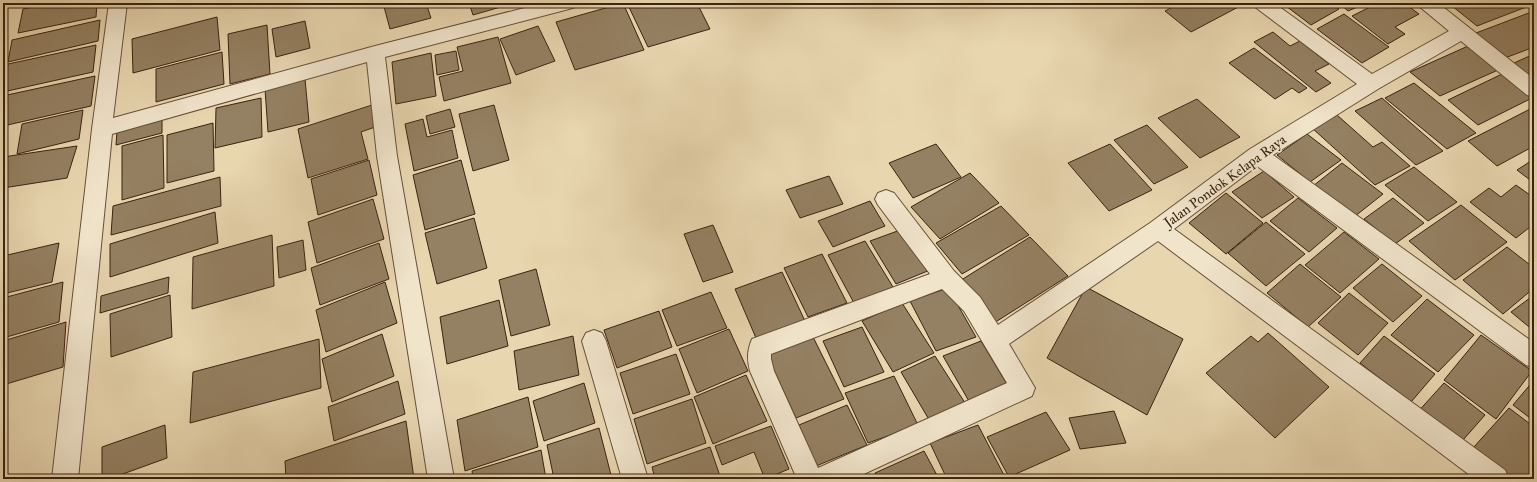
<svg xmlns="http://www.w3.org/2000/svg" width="1537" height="482" font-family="'IM FELL Great Primer',serif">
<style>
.building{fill:#948062;stroke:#3a230f}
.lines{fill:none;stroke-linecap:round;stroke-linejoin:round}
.minor-casing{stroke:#665037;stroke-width:2}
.minor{fill:#f0e4cb;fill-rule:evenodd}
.labels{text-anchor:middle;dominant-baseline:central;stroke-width:3.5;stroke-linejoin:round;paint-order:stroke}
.street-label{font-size:14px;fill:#3a230f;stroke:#f0e4cb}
</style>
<rect width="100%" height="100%" fill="#e8d6af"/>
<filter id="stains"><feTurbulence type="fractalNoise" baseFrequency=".005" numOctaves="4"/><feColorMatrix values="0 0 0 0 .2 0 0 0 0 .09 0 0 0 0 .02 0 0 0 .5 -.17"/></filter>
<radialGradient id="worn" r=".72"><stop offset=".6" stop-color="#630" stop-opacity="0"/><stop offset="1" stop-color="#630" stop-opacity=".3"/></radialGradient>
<path class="building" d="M 54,3 L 97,3 L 96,17 L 18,33 L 23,9 Z
M 153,3 L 173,3 L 152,7 Z
M 383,3 L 426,3 L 431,18 L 390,29 Z
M 469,3 L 511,3 L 511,4 L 473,15 Z
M 623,3 L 644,50 L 575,70 L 556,22 Z
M 627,3 L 697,3 L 710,29 L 648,47 Z
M 1180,3 L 1239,3 L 1242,5 L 1191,32 L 1165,11 Z
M 1282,3 L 1330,3 L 1339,9 L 1311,25 Z
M 1339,3 L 1367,3 L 1348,11 Z
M 1378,3 L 1404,3 L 1419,14 L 1395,27 L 1405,34 L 1388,44 L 1352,16 Z
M 1460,3 L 1534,3 L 1534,4 L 1477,26 L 1452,6 Z
M 1534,11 L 1534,47 L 1505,58 L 1476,33 Z
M 1344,14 L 1389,47 L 1362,63 L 1317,29 Z
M 217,17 L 220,50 L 133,73 L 132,39 Z
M 100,20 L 98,41 L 8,62 L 12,40 Z
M 305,21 L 310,48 L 276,57 L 272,29 Z
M 267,25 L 270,74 L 230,84 L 228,34 Z
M 538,26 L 555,61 L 516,75 L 500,39 Z
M 1273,32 L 1290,46 L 1300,41 L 1329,64 L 1315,71 L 1331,83 L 1316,92 L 1254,42 Z
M 498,37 L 511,83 L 444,101 L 439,77 L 463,71 L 457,47 Z
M 96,45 L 93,72 L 3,92 L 8,64 Z
M 1468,46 L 1498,70 L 1440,96 L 1410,72 Z
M 1254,48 L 1307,88 L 1299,93 L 1292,88 L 1275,99 L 1229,63 Z
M 456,51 L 459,70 L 437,75 L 435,55 Z
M 222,52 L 224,84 L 156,102 L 156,69 Z
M 431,53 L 436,96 L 396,104 L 392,62 Z
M 1534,54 L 1534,79 L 1514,63 Z
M 1502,74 L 1532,98 L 1478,125 L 1448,100 Z
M 95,76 L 91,106 L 3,126 L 7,95 Z
M 305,79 L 309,122 L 268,132 L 265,89 Z
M 1414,83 L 1476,133 L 1447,149 L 1385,98 Z
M 261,98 L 262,137 L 215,148 L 216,108 Z
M 1382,98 L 1443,151 L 1416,165 L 1355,111 Z
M 1197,99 L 1240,137 L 1200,158 L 1158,118 Z
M 372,105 L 378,126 L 361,132 L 368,159 L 308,178 L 298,129 Z
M 494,105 L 509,160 L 473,171 L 459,114 Z
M 1534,107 L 1534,146 L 1497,166 L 1468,141 Z
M 450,109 L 455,127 L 430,134 L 426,116 Z
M 83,110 L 79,139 L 17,154 L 22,124 Z
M 1337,115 L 1373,147 L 1382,142 L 1410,166 L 1375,185 L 1312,128 Z
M 162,119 L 162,133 L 116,145 L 117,131 Z
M 423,119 L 427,137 L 452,130 L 458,158 L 414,171 L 405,124 Z
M 213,123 L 214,171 L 167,183 L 167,135 Z
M 1147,125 L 1188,167 L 1154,184 L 1114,140 Z
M 1307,134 L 1341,160 L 1310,182 L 1277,155 Z
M 163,135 L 164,188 L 122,200 L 122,146 Z
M 936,144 L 961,177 L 913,198 L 889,163 Z
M 1110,144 L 1152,190 L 1109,211 L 1068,163 Z
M 77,146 L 67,178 L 3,188 L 3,157 Z
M 1534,159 L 1534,183 L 1517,170 Z
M 369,160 L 377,195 L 318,215 L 311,179 Z
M 461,160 L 475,214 L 425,230 L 413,175 Z
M 1342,163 L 1383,194 L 1354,217 L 1313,186 Z
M 1414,167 L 1457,202 L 1428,221 L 1385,185 Z
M 1264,171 L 1294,197 L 1262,218 L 1232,192 Z
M 970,173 L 999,203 L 940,239 L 911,207 Z
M 829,176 L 843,204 L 800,218 L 786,190 Z
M 220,177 L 221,206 L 111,235 L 113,206 Z
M 1516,185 L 1534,198 L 1534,224 L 1516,238 L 1470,202 L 1489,188 L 1501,197 Z
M 1226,193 L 1263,223 L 1226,254 L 1189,223 Z
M 1298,198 L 1337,228 L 1309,252 L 1270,221 Z
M 1393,198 L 1424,223 L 1395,244 L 1364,219 Z
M 373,199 L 384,239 L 317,263 L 308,222 Z
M 870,201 L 885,226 L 833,247 L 818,221 Z
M 1461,205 L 1507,242 L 1455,280 L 1409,241 Z
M 1001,206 L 1029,235 L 962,274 L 936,243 Z
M 215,212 L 218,243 L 110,277 L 110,244 Z
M 474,218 L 487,268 L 437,284 L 425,233 Z
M 1266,222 L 1305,254 L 1266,286 L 1228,253 Z
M 713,225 L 733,272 L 703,282 L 684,234 Z
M 903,229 L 930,270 L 896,284 L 870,241 Z
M 1344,232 L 1379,259 L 1340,293 L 1305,265 Z
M 272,235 L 274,286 L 192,309 L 193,257 Z
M 1030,237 L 1068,276 L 994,323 L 958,282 Z
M 303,240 L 306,270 L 279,278 L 277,247 Z
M 865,241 L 893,287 L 854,303 L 828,255 Z
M 59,243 L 52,282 L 3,294 L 3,256 Z
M 379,243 L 389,279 L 320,305 L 311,268 Z
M 1507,247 L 1534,268 L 1534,288 L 1503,314 L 1463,280 Z
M 822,254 L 847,303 L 808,317 L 784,268 Z
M 1300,264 L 1341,297 L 1308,327 L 1267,293 Z
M 1382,264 L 1422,296 L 1393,322 L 1353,288 Z
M 536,269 L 550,325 L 511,336 L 499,280 Z
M 782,272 L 805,321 L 756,338 L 735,289 Z
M 169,277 L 168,293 L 100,313 L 101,296 Z
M 63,282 L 59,322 L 3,338 L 3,298 Z
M 385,282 L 397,323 L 326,352 L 316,310 Z
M 1086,287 L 1183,339 L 1147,415 L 1047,358 Z
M 948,288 L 976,337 L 936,351 L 910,301 Z
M 711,292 L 727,328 L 677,346 L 662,310 Z
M 1349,293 L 1388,323 L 1358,355 L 1318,323 Z
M 170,295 L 172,337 L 111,357 L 110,314 Z
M 1534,295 L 1534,331 L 1511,312 Z
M 1427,299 L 1474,335 L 1438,372 L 1391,335 Z
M 499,300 L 508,346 L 447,364 L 440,317 Z
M 902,303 L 934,353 L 893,372 L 862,321 Z
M 659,311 L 672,347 L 617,368 L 604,330 Z
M 66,322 L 63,367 L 3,385 L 3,341 Z
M 862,327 L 884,372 L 844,387 L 823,341 Z
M 729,329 L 748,371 L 697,393 L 679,349 Z
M 1268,333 L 1329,387 L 1275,438 L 1206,373 L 1251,336 L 1258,342 Z
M 382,334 L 394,376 L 332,402 L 322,359 Z
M 1481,335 L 1532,371 L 1496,419 L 1444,380 Z
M 573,336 L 579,375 L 519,390 L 514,351 Z
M 1384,336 L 1435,374 L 1411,402 L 1360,363 Z
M 813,337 L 844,399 L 796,418 L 767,355 Z
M 319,339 L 321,388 L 190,423 L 193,372 Z
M 981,341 L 1008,386 L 970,403 L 943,356 Z
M 676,354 L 690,394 L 633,414 L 620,373 Z
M 935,356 L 967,406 L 931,423 L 901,372 Z
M 746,375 L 767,421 L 713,444 L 694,397 Z
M 894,376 L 918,425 L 868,443 L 845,393 Z
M 1534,380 L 1534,421 L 1513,405 Z
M 398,381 L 405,414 L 334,441 L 328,407 Z
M 584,383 L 595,423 L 544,441 L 533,401 Z
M 1444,383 L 1485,415 L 1456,448 L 1415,415 Z
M 528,397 L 538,447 L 465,471 L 457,420 Z
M 692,399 L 706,443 L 647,464 L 634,419 Z
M 847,405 L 867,445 L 816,466 L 799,425 Z
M 1509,408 L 1534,427 L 1534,470 L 1526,479 L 1511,479 L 1473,448 Z
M 1114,411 L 1126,443 L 1080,449 L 1069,418 Z
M 1046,412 L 1070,450 L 1009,477 L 987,437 Z
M 406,421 L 414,479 L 286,479 L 285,461 Z
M 165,425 L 167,458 L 109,479 L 102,479 L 102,447 Z
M 978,425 L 1006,479 L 947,479 L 930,443 Z
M 771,426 L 789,469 L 765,479 L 754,452 L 722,465 L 715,446 Z
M 599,428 L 612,479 L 554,479 L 547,445 Z
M 710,447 L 721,479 L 655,479 L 652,467 Z
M 541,450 L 546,479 L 473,479 L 472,471 Z
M 924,451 L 939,479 L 878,479 L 875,473 Z"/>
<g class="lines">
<g class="minor-casing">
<path id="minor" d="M 109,3 L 127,3 L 113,118 L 375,46 L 544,3 L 578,3 L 575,7 L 569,9 L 385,57 L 397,156 L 454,479 L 428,479 L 377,156 L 367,62 L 112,134 L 78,479 L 52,479 L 92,129 Z
M 1252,3 L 1274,3 L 1372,74 L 1449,31 L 1420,7 L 1417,3 L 1438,3 L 1534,79 L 1534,97 L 1527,95 L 1461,41 L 1378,89 L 1273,155 L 1534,343 L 1534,368 L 1526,365 L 1257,166 L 1174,229 L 1505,470 L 1509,479 L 1475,479 L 1158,241 L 1009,344 L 1035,388 L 1032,396 L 853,479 L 797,479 L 750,371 C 747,359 747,351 752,339 L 930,274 L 878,205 L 875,199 L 878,193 L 886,190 L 894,193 L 954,271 L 980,297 L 998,325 L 1150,223 L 1250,149 L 1357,84 L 1255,7 ZM 942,289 L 964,311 L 1007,383 L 818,468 L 774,371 L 771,359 L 771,354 Z
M 594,330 L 602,333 L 606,341 L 648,479 L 622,479 L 582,341 L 586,333 Z"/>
</g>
<use href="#minor" class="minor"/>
</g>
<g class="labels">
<g class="street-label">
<text transform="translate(1225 181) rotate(-36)">Jalan Pondok Kelapa Raya</text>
</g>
</g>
<rect width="1537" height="482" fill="none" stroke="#e8d6af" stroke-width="16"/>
<rect x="4" y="4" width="1529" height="474" fill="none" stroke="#3a230f" stroke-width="2"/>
<rect x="8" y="8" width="1521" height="466" fill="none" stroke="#3a230f"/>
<rect width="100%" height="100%" filter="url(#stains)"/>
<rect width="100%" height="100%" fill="url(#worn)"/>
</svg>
